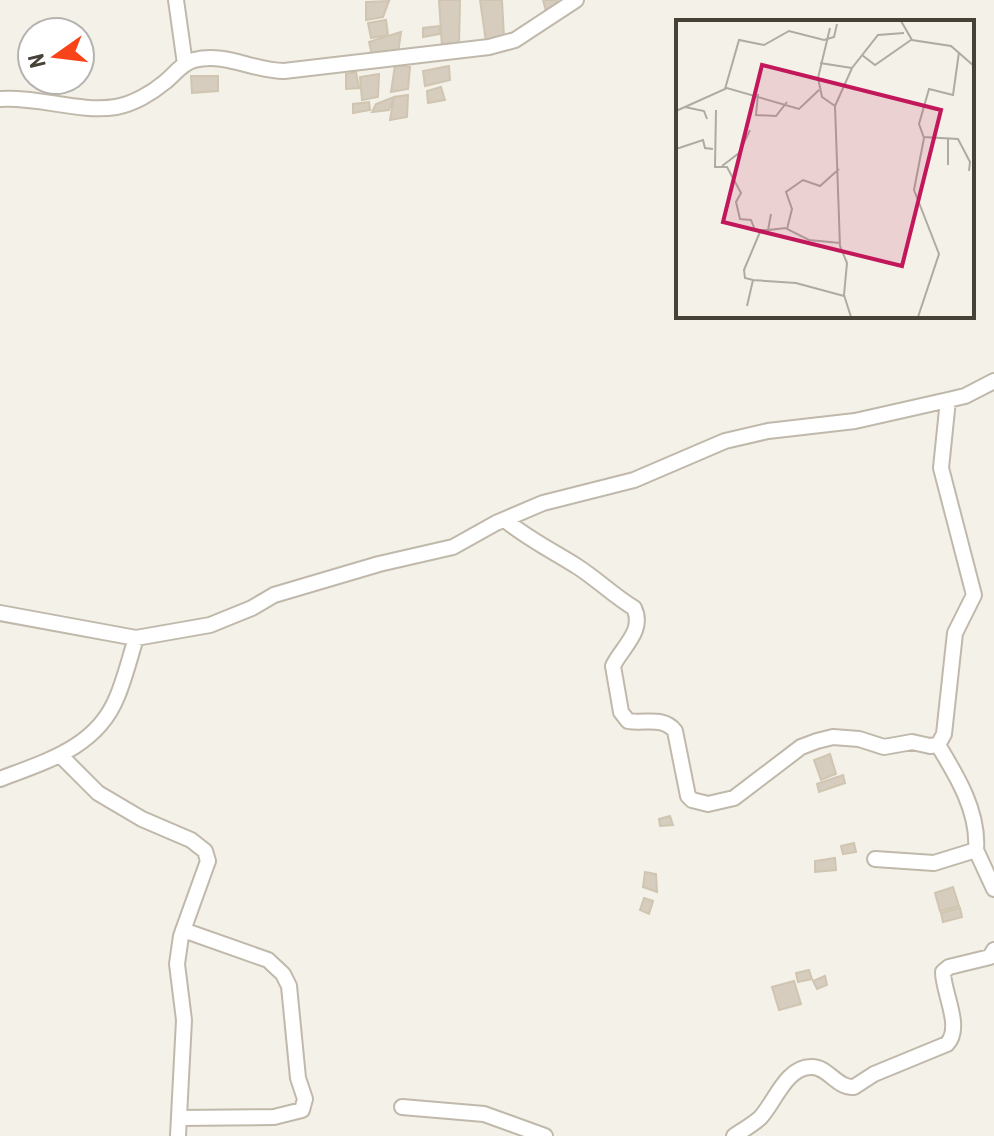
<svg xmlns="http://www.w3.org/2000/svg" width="994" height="1136" font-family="'Roboto Condensed',sans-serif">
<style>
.building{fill:#d6cdbe;stroke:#d0c5b1;stroke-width:2}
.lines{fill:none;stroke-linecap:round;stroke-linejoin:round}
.minor-casing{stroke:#c0b9ab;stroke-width:18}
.minor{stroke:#fff;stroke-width:14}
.inset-road{fill:none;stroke:#afaba1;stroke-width:2}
.view{fill:#c2185b;fill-opacity:0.15;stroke:#c2185b;stroke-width:4}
.inset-edge{fill:none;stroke:#474237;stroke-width:4}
</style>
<rect width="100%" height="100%" fill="#f4f1e8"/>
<path class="building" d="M 439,0 L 460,0 L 459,44 L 442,47 Z
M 480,0 L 502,0 L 504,37 L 486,42 Z
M 543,0 L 557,0 L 559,8 L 546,11 Z
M 389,1 L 383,17 L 366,20 L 366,2 Z
M 386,20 L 388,35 L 371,38 L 368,23 Z
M 439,26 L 440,34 L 423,37 L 423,28 Z
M 401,32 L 398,53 L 372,55 L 369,42 Z
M 395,65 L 410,67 L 408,89 L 391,92 Z
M 449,66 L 450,80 L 425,86 L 423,71 Z
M 356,72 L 359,88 L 346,89 L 346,74 Z
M 379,74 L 378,97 L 362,100 L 360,77 Z
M 191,76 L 218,76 L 218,91 L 192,93 Z
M 441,87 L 445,100 L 428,103 L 427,91 Z
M 408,95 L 407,117 L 390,120 L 394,97 Z
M 394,97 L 389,110 L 372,112 L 376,104 Z
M 369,102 L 370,110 L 353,113 L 353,104 Z
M 830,754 L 836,774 L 821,780 L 814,760 Z
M 843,775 L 845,783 L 819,792 L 817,784 Z
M 670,816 L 673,825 L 660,826 L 659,819 Z
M 854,843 L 856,852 L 843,854 L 841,846 Z
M 835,858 L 836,870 L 815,872 L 815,861 Z
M 645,872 L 656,874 L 657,892 L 643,887 Z
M 953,887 L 959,906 L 940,911 L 935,893 Z
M 644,898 L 653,901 L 649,914 L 640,910 Z
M 960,908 L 962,917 L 943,922 L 941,913 Z
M 809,970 L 812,979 L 798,982 L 796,973 Z
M 825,976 L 827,985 L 817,989 L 813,981 Z
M 794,981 L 801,1004 L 779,1010 L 772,987 Z"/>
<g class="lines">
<g class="minor-casing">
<path id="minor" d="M 176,0 L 185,64
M 0,99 C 37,96 80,113 116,107 C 133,104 152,93 165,82 C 174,75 182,63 194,60 C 226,52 253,71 284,71 L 489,47 L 515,40 L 576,0
M 505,520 C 528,539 553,551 578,567 C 598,580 614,596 634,608 C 645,631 622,647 613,666 L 621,712 L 628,721 C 645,724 663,716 675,731 L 688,796 L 692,800 L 708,804 L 734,798 L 801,747 L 817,741 L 833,737 L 859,739 L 884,747 L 912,742 L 930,746 L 938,745 L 944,734 L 955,633 L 974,595 L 941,468 L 948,400
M 0,613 L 136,638 L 210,625 L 252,608 L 274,595 L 379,564 L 453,547 L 496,523 L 543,503 L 634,480 L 725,441 L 768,431 L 855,421 L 948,400 L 965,396 L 994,381
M 60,755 L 98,793 L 142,819 L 191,840 L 205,851 L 208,861 L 181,936 L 177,964 L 184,1020 L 178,1136
M 0,779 C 47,761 97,747 117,697 C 125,678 130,657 136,638
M 976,850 L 994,889
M 875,859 L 934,863 L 976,850 C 979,812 957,776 938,745
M 402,1107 L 484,1114 L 545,1136
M 179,1118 L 274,1117 L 302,1110 L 305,1099 L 298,1078 L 289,986 L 283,974 L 268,960 L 183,930
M 734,1136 C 743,1130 752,1125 760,1118 C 775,1102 786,1067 811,1067 C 828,1066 836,1088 854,1087 L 874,1074 L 947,1044 C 963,1027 943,993 943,972 L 949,967 L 990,957 L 994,950"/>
</g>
<use href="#minor" class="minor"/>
</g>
<g transform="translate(676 20)">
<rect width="298" height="298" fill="#f4f1e8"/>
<path class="inset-road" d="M 225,1 L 236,20 L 275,26 L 298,46M 154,8 L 142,58 L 146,77 L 159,86M 186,35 L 199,45 L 235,20M 144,43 L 176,48M 49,69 L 63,20 L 88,25 L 113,11 L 148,20 L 158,17 L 161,4M 82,74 L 80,95 L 100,96 L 111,82M 9,87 L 28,91 L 31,99M 40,90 L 39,147 L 51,147 L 65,173 L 60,182 L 64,199 L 75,200 L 79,210 L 92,210M 0,91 L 51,68 L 123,89 L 143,70M 247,117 L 282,119 L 294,142 L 293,151M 272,119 L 272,145M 0,129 L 27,120 L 29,128 L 37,129M 46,146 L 63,133 L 74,110M 163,149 L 144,166 L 127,160 L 110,172 L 116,189 L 111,209 L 133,220 L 164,223M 95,194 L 92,210 L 110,208M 77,260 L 69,258 L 68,250 L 84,212M 71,286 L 77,260 L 120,263 L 168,276M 175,297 L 168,275 L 171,243 L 164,226 L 159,86 L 176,48 L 202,15 L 228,13M 242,297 L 263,234 L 238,170 L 248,118 L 243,104 L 253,69 L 277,75 L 283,32"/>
<path class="view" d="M 86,45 L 265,90 L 226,246 L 47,202 Z"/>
<rect width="298" height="298" class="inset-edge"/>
</g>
<g transform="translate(56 56) rotate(256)"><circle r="38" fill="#ffffff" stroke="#b5b3af" stroke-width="2"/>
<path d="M0-6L14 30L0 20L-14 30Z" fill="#f9441a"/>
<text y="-12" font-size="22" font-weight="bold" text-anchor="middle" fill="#474237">N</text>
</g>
</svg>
